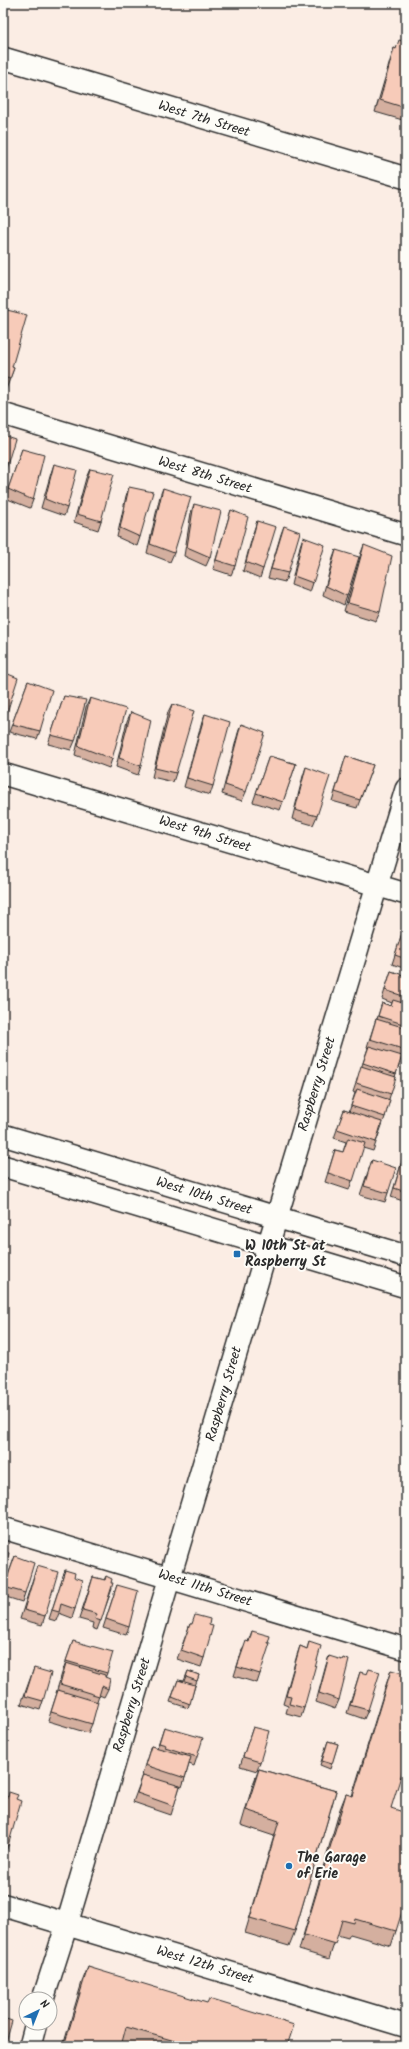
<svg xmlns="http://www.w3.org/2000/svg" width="409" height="2049" font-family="Kalam,sans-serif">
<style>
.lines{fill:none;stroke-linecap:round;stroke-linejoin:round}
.minor-casing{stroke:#2b2b2b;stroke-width:24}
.major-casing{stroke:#2b2b2b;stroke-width:25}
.minor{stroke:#fdfcf7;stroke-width:21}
.major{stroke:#fdfcf7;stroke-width:22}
.wall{fill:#d4af9f;stroke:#2b2b2b}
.building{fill:#f7cbb9;stroke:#2b2b2b}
.poi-dot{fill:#1f6fb2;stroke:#fdfcf7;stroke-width:1.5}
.labels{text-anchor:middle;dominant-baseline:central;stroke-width:4;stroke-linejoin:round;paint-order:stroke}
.street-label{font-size:14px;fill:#2b2b2b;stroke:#fdfcf7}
.poi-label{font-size:14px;font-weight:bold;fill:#2b2b2b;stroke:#fdfcf7;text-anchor:start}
</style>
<rect width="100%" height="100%" fill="#fbede4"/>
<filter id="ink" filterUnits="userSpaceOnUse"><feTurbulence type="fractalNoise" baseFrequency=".025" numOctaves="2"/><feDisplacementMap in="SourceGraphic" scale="8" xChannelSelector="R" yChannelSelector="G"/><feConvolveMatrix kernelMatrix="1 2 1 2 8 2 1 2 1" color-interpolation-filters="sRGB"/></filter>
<g filter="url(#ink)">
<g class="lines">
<g class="minor-casing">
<path id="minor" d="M 3,58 L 406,178
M 3,414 L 406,535
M 3,774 L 406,894
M 3,1135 L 406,1256
M 3,1166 L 406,1287
M 3,1528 L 406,1649
M 43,1999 L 67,1924 L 268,1246 L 406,789
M 30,2046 L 36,2023"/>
</g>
<g class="major-casing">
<path id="major" d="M 3,1905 L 406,2026"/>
</g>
<use href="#minor" class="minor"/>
<use href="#major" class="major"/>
</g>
<path class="wall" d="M 406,42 L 406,121 L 375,112 L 390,61 L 394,48 L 396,49 Z
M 3,309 L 12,367 L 14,368 L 5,392 L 3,391 Z
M 22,449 L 33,500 L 30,508 L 5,498 Z
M 54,464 L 67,508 L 64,516 L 41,508 L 51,473 Z
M 90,469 L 101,521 L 98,530 L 74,522 L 86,478 Z
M 129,487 L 140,537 L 137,546 L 117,537 L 126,496 Z
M 163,488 L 174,553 L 170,562 L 147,553 L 160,496 Z
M 194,504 L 210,557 L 206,566 L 184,556 L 191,513 Z
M 231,510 L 235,566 L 231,575 L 213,569 Z
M 257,521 L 263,569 L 260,578 L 243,571 L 254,530 Z
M 284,526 L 288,573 L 285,582 L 268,578 L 281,534 Z
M 303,537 L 313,583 L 310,592 L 291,585 L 300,546 Z
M 364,545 L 380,612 L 376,621 L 344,611 L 361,553 Z
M 336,550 L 347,596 L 344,605 L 323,595 L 333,558 Z
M 28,681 L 40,731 L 37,739 L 9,732 Z
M 64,696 L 75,741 L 71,750 L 48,744 Z
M 90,698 L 112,759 L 109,768 L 75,755 L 86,707 Z
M 172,704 L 176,773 L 173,782 L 152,777 L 168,712 Z
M 131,712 L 141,766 L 138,775 L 116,767 L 127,721 Z
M 205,714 L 213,786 L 210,795 L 184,787 L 202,722 Z
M 241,724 L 246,792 L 242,801 L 222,794 L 238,733 Z
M 269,756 L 296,764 L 280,810 L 253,802 Z
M 346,756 L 373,765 L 357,808 L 332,801 Z
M 306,767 L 317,816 L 313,825 L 292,819 L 303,776 Z
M 405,924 L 406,925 L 406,969 L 392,964 Z
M 391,971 L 406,976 L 406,1057 L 405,1060 L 401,1058 L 395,1077 L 396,1077 L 389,1099 L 385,1117 L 373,1151 L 363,1148 L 349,1190 L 325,1182 L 335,1150 L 343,1152 L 346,1142 L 334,1138 L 344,1110 L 349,1112 L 355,1093 L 353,1092 L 368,1048 L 367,1047 L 376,1019 L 377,1019 L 382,1003 L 391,1006 L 392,1003 L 382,999 Z
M 406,1148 L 406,1202 L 391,1197 Z
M 372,1160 L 388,1193 L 385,1202 L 360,1195 Z
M 15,1556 L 25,1593 L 22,1602 L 3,1596 L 3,1589 Z
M 37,1566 L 45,1616 L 42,1625 L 20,1619 Z
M 65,1570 L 74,1577 L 75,1609 L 72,1618 L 59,1613 L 56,1621 L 49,1619 Z
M 106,1576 L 111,1583 L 112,1589 L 97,1630 L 92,1628 L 93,1623 L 79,1619 L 93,1577 L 104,1580 Z
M 117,1585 L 129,1627 L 126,1635 L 103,1628 Z
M 190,1624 L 209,1625 L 204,1658 L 201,1667 L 177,1659 Z
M 252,1631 L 268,1643 L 260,1674 L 257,1683 L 234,1676 L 242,1650 L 248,1642 Z
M 73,1641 L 107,1673 L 105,1678 L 108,1689 L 104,1697 L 99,1695 L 97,1701 L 92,1724 L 88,1733 L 48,1721 L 57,1693 L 56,1693 L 63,1670 Z
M 309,1642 L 304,1708 L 301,1717 L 286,1713 L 288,1706 L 283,1704 L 297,1655 L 300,1646 L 307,1649 Z
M 329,1656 L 339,1700 L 335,1709 L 316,1702 L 326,1665 Z
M 34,1668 L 43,1701 L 40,1710 L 21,1704 Z
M 391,1670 L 391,1808 L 396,1931 L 391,1946 L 350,1934 L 348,1938 L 337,1935 L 329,1959 L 299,1950 L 340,1809 L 346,1794 L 352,1796 L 386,1685 Z
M 188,1671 L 199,1675 L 195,1686 L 188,1708 L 170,1702 L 178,1680 L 184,1681 Z
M 360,1672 L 368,1710 L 364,1719 L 347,1713 Z
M 164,1727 L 197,1757 L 194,1766 L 189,1764 L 185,1778 L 182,1787 L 180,1786 L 171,1815 L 133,1802 L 143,1775 L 142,1774 L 151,1746 L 157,1748 Z
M 253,1727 L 260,1762 L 257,1771 L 240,1766 Z
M 328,1741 L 338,1744 L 330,1769 L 320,1765 Z
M 259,1769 L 336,1791 L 295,1931 L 289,1946 L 245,1933 L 274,1836 L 241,1825 L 253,1784 Z
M 3,1796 L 16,1799 L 8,1846 L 3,1860 Z
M 88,1967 L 287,2046 L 134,2046 L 122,2043 L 121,2046 L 63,2046 L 82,1982 Z"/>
<path class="building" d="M 399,40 L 406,42 L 406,108 L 380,100 L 394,48 L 396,49 Z
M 3,309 L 27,315 L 12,367 L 14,368 L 10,379 L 3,377 Z
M 3,435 L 15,439 L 5,472 L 3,472 Z
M 22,449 L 44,455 L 33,500 L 8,489 Z
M 54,464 L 77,470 L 67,508 L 45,499 Z
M 90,469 L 114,474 L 101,521 L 77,514 Z
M 129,487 L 153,492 L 140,537 L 120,528 Z
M 163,488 L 191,497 L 174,553 L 150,544 Z
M 194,504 L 221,511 L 210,557 L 187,547 Z
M 231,510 L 248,517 L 235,566 L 216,560 Z
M 257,521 L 276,527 L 263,569 L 246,562 Z
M 284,526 L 300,532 L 288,573 L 271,569 Z
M 303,537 L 325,545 L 313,583 L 294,576 Z
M 364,545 L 392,556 L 380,612 L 348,603 Z
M 336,550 L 359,557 L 347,596 L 326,586 Z
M 3,672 L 18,678 L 3,725 Z
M 28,681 L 52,690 L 40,731 L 12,724 Z
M 64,696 L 86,700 L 75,741 L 51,735 Z
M 90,698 L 126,709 L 112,759 L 78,746 Z
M 172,704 L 194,711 L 176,773 L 155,768 Z
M 131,712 L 151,720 L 141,766 L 119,758 Z
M 205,714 L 230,722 L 213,786 L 187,778 Z
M 241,724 L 265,733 L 246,792 L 225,785 Z
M 269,756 L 296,764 L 283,802 L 256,793 Z
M 346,756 L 373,765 L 360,800 L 335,792 Z
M 306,767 L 330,776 L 317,816 L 295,810 Z
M 405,924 L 406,925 L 406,959 L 395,955 Z
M 391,971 L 406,976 L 406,997 L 385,990 Z
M 393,1000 L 406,1004 L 406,1025 L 378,1016 L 382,1003 L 391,1006 Z
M 376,1019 L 406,1028 L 406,1050 L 370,1039 Z
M 369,1046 L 402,1056 L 396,1074 L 363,1063 Z
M 361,1066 L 396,1077 L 391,1094 L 356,1083 Z
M 357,1089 L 390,1100 L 385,1117 L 351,1106 Z
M 344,1110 L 382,1122 L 376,1142 L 337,1129 Z
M 348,1138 L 365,1143 L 353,1181 L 328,1173 L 335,1150 L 343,1152 Z
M 406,1148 L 406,1192 L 394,1188 Z
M 372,1160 L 396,1168 L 388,1193 L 364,1186 Z
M 3,1551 L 9,1553 L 3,1575 Z
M 15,1556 L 34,1563 L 25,1593 L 4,1587 Z
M 37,1566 L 58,1572 L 45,1616 L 24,1610 Z
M 65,1570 L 75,1573 L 74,1577 L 83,1580 L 75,1609 L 61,1604 L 59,1612 L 52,1610 Z
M 106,1576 L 112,1579 L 111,1583 L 113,1583 L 101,1621 L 95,1619 L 97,1614 L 83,1610 L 93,1577 L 105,1580 Z
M 117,1585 L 138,1591 L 129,1627 L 106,1619 Z
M 195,1615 L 210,1619 L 209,1625 L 213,1626 L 204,1658 L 181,1650 L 190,1624 L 192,1624 Z
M 252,1631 L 270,1636 L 268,1643 L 270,1643 L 260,1674 L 237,1667 L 246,1641 L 249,1642 Z
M 73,1641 L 113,1652 L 107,1673 L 66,1661 Z
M 309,1642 L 321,1646 L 304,1708 L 289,1704 L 291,1697 L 286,1696 L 300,1646 L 307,1649 Z
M 329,1656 L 342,1660 L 343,1658 L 349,1660 L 339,1700 L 319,1693 Z
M 66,1663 L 105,1675 L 105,1677 L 110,1679 L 108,1689 L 102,1686 L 99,1696 L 60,1684 Z
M 34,1668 L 51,1673 L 43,1701 L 25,1696 Z
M 369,1669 L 380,1672 L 368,1710 L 350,1705 L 360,1672 L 367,1674 Z
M 391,1670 L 406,1674 L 406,1760 L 391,1808 L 406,1813 L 406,1899 L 396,1931 L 355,1919 L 354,1923 L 342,1920 L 335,1944 L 304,1935 L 346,1794 L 353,1796 Z
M 188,1671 L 199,1675 L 197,1681 L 186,1677 Z
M 178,1680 L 195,1685 L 190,1704 L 172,1697 Z
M 58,1690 L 98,1702 L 92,1724 L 51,1712 Z
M 164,1727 L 203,1738 L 197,1757 L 165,1747 L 166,1745 L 159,1743 Z
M 253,1727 L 269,1731 L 260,1762 L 243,1757 Z
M 328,1741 L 338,1744 L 332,1764 L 322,1761 Z
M 151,1746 L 191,1757 L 185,1778 L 145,1765 Z
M 259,1769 L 336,1791 L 295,1931 L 250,1918 L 279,1821 L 246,1810 Z
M 143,1775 L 180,1786 L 174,1806 L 137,1793 Z
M 9,1792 L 18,1795 L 16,1799 L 21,1801 L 8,1846 L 3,1844 L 3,1796 L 8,1797 Z
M 88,1967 L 207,2003 L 209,1999 L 294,2025 L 287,2046 L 194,2046 L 188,2044 L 187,2046 L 182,2046 L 182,2043 L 126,2027 L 121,2046 L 64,2046 Z
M 3,2018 L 12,2021 L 5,2046 L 3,2046 Z"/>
</g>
<g class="poi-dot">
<rect x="233" y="1250" width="8" height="8" rx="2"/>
<circle cx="289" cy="1866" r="4"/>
</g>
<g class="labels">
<g class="street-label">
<text transform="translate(204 119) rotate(17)">West 7th Street</text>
<text transform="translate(205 475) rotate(17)">West 8th Street</text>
<text transform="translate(205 834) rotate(17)">West 9th Street</text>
<text transform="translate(317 1084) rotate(-73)">Raspberry Street</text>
<text transform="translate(204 1196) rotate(17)">West 10th Street</text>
<text transform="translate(224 1394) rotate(-74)">Raspberry Street</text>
<text transform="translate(205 1588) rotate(17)">West 11th Street</text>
<text transform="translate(132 1705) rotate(-73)">Raspberry Street</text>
<text transform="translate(205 1965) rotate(17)">West 12th Street</text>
</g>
<g class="poi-label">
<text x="245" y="1246">W 10th St at<tspan x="245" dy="16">Raspberry St</tspan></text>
<text x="297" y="1858">The Garage<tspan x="297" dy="16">of Erie</tspan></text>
</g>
</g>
<rect width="409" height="2049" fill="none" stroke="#fdfcf7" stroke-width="16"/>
<rect x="8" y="8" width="393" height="2033" fill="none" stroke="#2b2b2b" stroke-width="1.5" filter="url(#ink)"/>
<g transform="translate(38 2011) rotate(43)"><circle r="19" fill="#fdfcf7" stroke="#a9a8a5"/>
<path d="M0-3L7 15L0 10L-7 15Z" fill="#1f6fb2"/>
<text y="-6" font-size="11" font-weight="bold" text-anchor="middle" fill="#2b2b2b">N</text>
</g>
</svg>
